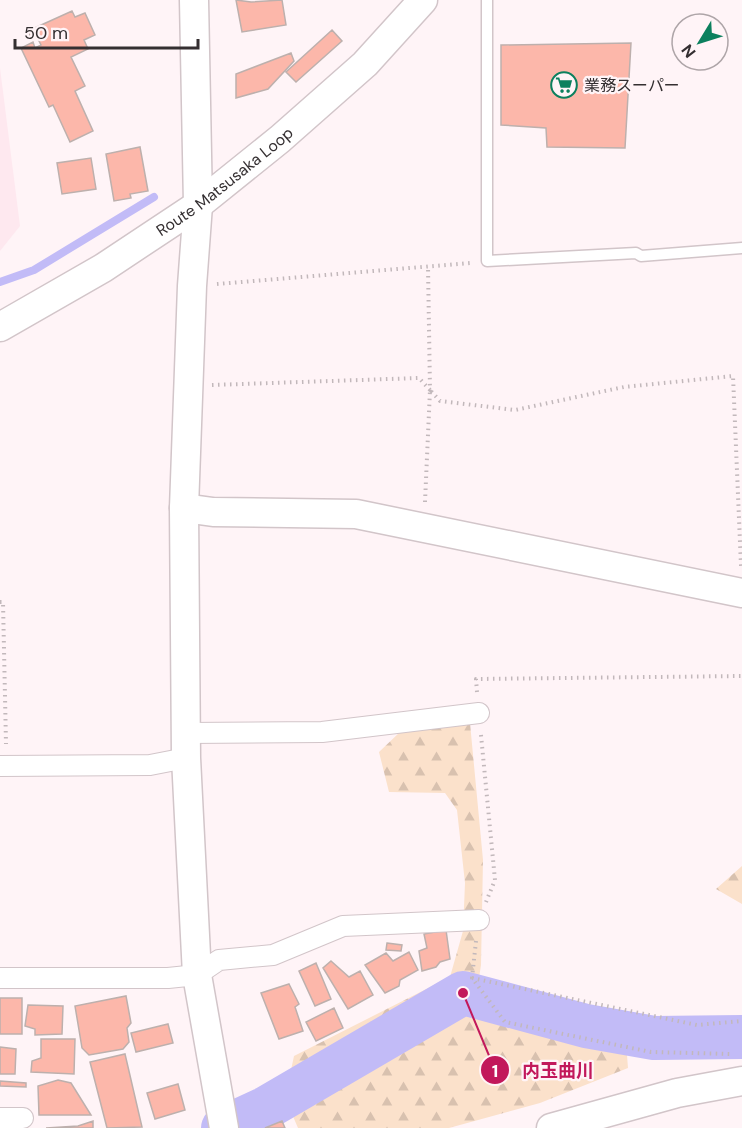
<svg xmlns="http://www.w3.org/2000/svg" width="742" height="1128" viewBox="0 0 742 1128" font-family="'DM Sans','Noto Sans JP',sans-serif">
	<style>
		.built { fill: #fee8ef }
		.forest { fill: url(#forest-firs) }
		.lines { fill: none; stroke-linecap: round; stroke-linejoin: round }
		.stream { stroke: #c2bbf7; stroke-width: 8 }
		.river { stroke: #c2bbf7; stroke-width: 44 }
		.building { fill: #fcb7aa; stroke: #bdb0ad; stroke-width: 1.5 }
		.lane-casing { stroke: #d2c5c9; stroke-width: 13 }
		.street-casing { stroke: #d2c5c9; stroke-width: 22 }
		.secondary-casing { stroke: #d2c5c9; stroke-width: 31 }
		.path { stroke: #c2b8bb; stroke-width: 4; stroke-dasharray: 1.5 4.5; stroke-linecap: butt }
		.lane { stroke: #fff; stroke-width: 10 }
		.street { stroke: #fff; stroke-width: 20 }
		.secondary { stroke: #fff; stroke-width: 28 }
		.labels { text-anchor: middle; stroke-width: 4.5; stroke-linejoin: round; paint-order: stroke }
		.poi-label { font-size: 16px; fill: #342f31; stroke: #fff4f7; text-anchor: start }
		.street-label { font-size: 16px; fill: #342f31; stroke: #fff4f7 }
		.leader { fill: none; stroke: #c2185b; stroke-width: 2 }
		.callout-dot { fill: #c2185b; stroke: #fff4f7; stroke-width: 2 }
		.mark-label { font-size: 18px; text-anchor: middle; font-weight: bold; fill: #fff }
		.callout-label { font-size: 18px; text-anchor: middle; font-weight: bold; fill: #c2185b; stroke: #fff4f7; stroke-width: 4.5; stroke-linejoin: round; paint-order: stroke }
	</style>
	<defs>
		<pattern id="forest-firs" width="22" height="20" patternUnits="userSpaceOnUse" patternTransform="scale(1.5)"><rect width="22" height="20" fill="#fbe1cb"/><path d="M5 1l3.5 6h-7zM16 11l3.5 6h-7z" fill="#d8c1af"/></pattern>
	</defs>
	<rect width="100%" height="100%" fill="#fff4f7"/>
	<!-- built -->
	<path class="built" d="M0,68L20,226L0,251Z"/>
	<!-- forest -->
	<path class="forest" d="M470,723L483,860L481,965L476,998L492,1023L627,1055L628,1068L540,1103L449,1128H298L292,1114L254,1119L248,1098L288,1084L294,1056L450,977L463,931L465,883L457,810L445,793L389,792L379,752L400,732Z
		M742,866V904L716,889Z"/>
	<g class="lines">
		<!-- stream -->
		<path class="stream" d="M0,282L34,270L154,197"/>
		<!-- river -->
		<path class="river" d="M223,1128L266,1108L463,993L586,1026L654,1038L742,1037"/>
	</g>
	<!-- building -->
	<path class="building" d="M236,0L251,2L282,0L286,25L242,32Z
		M72,11L75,17L85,13L95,35L84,40L88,49L71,57L85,86L75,91L93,131L70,142L53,105L49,107L21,48L33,42L35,48L41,45L36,35L31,38L28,31Z
		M332,30L342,41L296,82L286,72Z
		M631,43L625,148L547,147L546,128L501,125V45Z
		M291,53L294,61L268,89L236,98V74Z
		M140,147L148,191L130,194L131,198L114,201L106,154Z
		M91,158L96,189L62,194L57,163Z
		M446,930L450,959L440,962L436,967L422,971L419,951L427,948L424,934Z
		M387,943L402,945L401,951L386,950Z
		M409,952L418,970L400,980L399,986L385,993L365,965L386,953L393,961Z
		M331,961L349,977L360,971L373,995L348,1009L323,968Z
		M316,963L331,999L315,1006L299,971Z
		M289,984L299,1004L295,1007L303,1031L279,1039L261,993Z
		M126,996L131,1023L127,1028L129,1042L123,1049L89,1055L82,1048L75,1006Z
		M0,998H22V1034H0Z
		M28,1005L63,1006L62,1034L35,1035V1029L25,1026Z
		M334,1008L343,1028L316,1041L306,1022Z
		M168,1024L173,1043L136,1052L131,1033Z
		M41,1039H75L74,1074L31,1072L32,1061L41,1058Z
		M0,1047L16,1049L15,1074H0Z
		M125,1054L142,1127L107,1128L90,1062Z
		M58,1080L71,1083L91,1115H39L38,1086Z
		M0,1081L26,1083V1087L0,1086Z
		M178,1084L185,1110L155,1119L147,1093Z
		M93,1121V1128H46L78,1126Z
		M282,1121L285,1128H265Z"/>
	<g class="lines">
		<!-- lane casing -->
		<g class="lane-casing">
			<path id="lane" d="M487,0V261L636,253L641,256L742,248"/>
		</g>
		<!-- street casing -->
		<g class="street-casing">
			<path id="street" d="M186,733L322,732L479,713
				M0,766L150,765L186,758
				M0,978H168L197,975L219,960L273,955L343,926L479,920
				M0,1118H23"/>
		</g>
		<!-- secondary casing -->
		<g class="secondary-casing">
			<g id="secondary">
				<path d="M194,0L198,205L192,286L184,508L186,758L197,975L224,1128"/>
				<path id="s1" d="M0,327L103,268L198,205L280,139L365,64L423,0"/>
				<path d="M184,508L213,512L356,514L742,593"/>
				<path d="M551,1128L677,1093L742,1081"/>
			</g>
		</g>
		<!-- path -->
		<path class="path" d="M217,284L470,263
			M212,385L419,378L430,390L428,266
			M425,502L430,390L440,401L515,410L624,387L733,376L741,566
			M0,602H3L6,744
			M477,692L476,679L742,676
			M481,735L495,880L486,902
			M476,941L472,978L505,1022L651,1052L732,1054
			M472,978L697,1025L742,1021"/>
		<!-- lane -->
		<use href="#lane" class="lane"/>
		<!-- street -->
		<use href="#street" class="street"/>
		<!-- secondary -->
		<use href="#secondary" class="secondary"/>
	</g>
	<!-- icons -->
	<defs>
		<g id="supermarket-ring" transform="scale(1.35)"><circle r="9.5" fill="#fff4f7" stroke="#0c805e" stroke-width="1.5"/><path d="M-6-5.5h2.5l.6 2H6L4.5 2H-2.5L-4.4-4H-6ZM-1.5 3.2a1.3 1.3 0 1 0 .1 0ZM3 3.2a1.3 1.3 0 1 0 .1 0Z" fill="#0c805e"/></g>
	</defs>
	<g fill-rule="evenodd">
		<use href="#supermarket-ring" x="564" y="85"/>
	</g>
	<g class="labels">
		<!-- poi labels -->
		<g class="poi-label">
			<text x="584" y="91">業務スーパー</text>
		</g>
		<!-- street labels -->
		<g class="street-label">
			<text dy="6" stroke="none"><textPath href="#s1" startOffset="268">Route Matsusaka Loop</textPath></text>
		</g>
	</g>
	<!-- callouts -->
	<path class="leader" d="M463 993L495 1070"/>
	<g class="callout-dot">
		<circle cx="463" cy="993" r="6"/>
		<circle cx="495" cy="1070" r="15"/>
	</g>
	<g class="mark-label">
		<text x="495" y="1077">1</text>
	</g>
	<g class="callout-label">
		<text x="558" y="1077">内玉曲川</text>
	</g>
	<!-- north arrow -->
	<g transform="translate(700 42) rotate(232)"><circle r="28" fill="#fff4f7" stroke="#aea5a8" stroke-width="1.5"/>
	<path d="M0-4.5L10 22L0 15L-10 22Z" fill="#0c805e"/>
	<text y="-9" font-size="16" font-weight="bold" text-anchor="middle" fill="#342f31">N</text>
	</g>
	<!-- scale -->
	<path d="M15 39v9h183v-9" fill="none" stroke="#342f31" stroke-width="3"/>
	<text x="24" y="39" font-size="18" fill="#342f31" stroke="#fff4f7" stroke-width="4.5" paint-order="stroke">50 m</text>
</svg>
